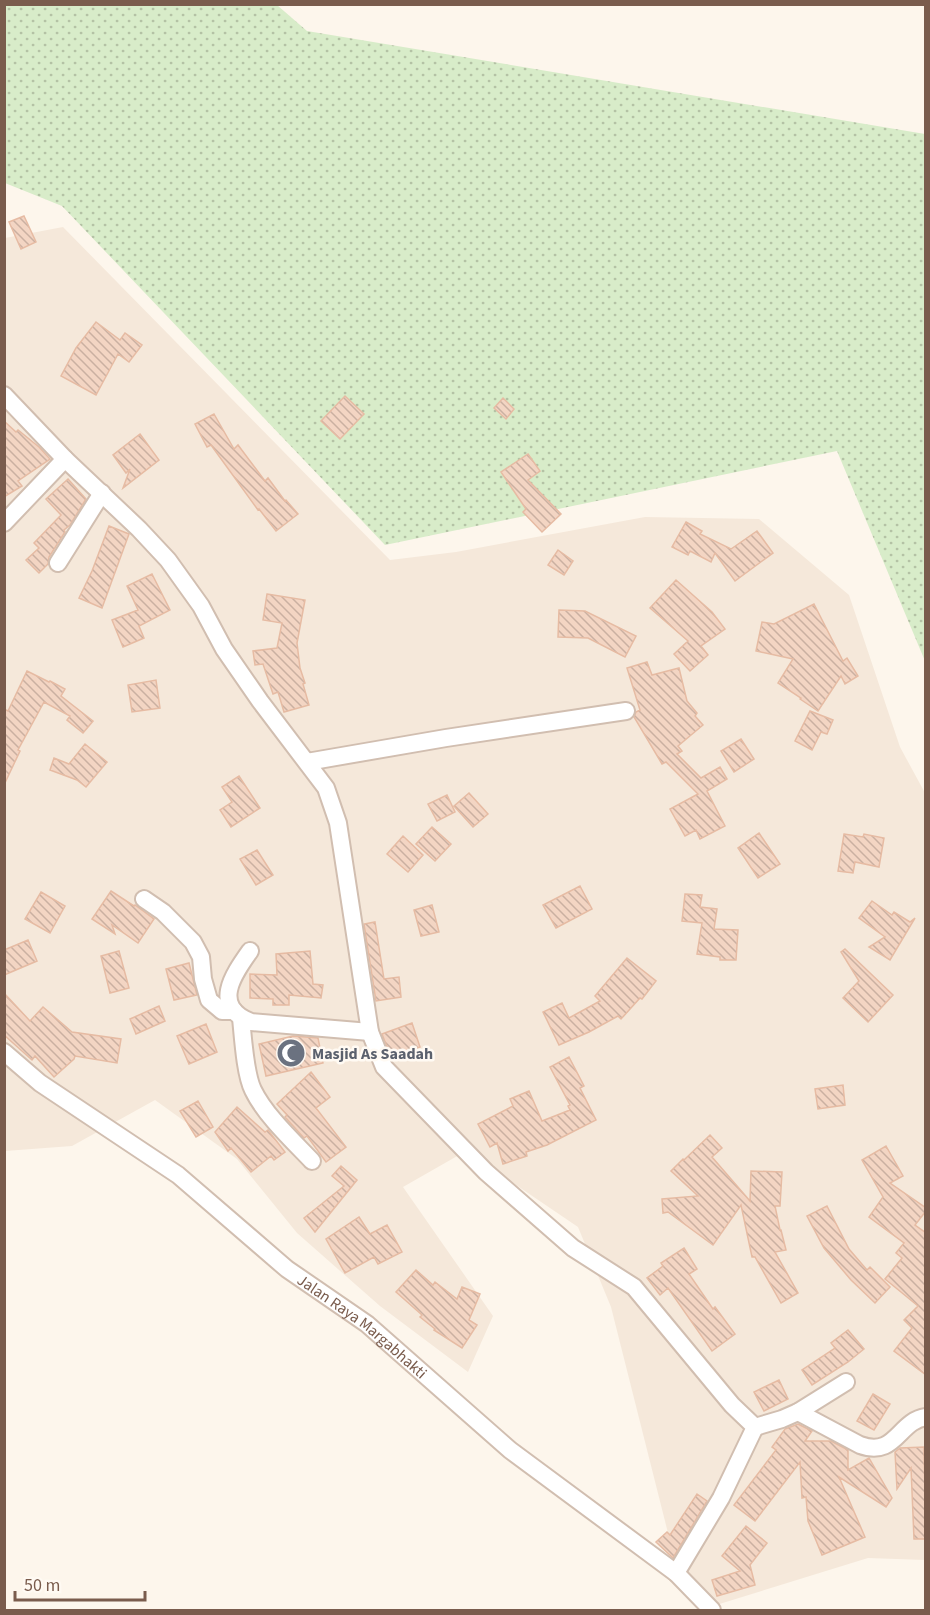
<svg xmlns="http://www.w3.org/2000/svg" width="930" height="1615" viewBox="0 0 930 1615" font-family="'Source Sans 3',sans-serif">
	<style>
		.residential { fill: #f5e8da }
		.grass { fill: url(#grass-dots) }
		.building { fill: url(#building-back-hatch); stroke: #e6bba3; stroke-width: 1.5 }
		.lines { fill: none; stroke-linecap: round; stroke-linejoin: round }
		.minor-casing { stroke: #d1beb0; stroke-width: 20 }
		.minor { stroke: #fff; stroke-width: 16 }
		.labels { text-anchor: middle; stroke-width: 5; stroke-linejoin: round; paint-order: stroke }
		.worship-label { font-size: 16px; font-weight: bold; fill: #5b616d; stroke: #fffaf3; text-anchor: start }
		.street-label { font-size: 16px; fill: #7a5c4d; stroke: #fffaf3 }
	</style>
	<defs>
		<pattern id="grass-dots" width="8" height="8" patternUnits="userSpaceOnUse" patternTransform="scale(1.5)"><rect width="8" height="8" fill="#d8ecc9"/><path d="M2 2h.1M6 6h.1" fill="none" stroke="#b4c2a5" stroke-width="1.8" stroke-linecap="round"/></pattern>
		<pattern id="building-back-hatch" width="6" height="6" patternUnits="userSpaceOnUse" patternTransform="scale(1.5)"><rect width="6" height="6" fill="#f3d5c3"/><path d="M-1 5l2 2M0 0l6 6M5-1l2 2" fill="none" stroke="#cab0a1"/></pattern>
	</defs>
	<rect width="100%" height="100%" fill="#fdf6ec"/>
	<!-- residential -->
	<path class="residential" d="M63,227L390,560L456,552L645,517L759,519L849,595L900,747L925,793V1560L868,1558L713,1606L677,1560L668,1533L611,1307L578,1227L466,1151L403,1187L493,1316L468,1372L380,1306L297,1233L237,1159L155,1100L72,1146L5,1151V238Z"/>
	<!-- grass -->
	<path class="grass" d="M4,5H277L307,31L925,134V661L837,451L385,545L62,206L5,183Z"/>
	<!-- building -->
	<path class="building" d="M24,216L36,242L21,249L9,222Z
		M96,322L120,340L125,333L142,345L129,362L118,354L96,395L61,376L76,348Z
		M345,396L364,414L340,439L321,421Z
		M503,398L514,409L506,419L494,408Z
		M214,414L234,449L238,445L265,481L268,478L285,501L286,500L298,514L276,531L259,509L258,510L211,445L207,447L195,424Z
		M4,421L16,432L18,430L39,447L50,459L18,481L22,486L4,497Z
		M140,434L159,460L123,488L130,469L126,473L113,455Z
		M528,454L540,471L528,480L561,514L542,532L523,512L526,509L501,472Z
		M68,479L86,499L70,525L64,530L65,532L49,557L48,564L39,573L26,560L39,548L34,543L61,515L46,499Z
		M686,522L702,531L700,534L731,549L757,531L773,553L735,581L715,553L711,562L690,551L688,555L672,547Z
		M109,526L129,534L102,608L79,598L92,571Z
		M558,550L573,561L564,575L548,565Z
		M152,574L170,610L139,626L144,638L123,647L112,620L138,610L127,586Z
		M676,580L712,612L725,629L701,646L708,655L690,671L674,654L688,641L650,608Z
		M267,594L305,600L297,643L300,668L305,683L303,684L309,705L284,712L278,692L273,694L263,664L255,665L253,651L277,648L282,623L263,620Z
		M814,604L843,661L847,658L858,676L845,684L841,676L818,711L800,699L801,698L778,683L793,659L756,651L762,622L774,624Z
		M559,610L585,611L636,636L625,657L588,638L558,637Z
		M647,662L652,675L679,668L687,701L697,713L695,716L703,725L678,746L682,751L677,754L701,778L720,767L727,779L707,791L725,826L700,839L696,830L685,836L670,809L698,794L666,762L662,764L634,717L636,712L640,710L627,668Z
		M27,671L49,682L50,681L65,689L61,696L93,721L83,733L67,720L70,716L44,702L18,750L20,751L4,785V709L8,711Z
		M156,680L160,708L132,712L128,685Z
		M810,711L833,720L827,734L821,732L812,750L795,741Z
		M741,739L754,759L734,772L721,751Z
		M85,744L107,762L86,787L77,780L50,770L54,758L69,764Z
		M239,776L260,808L231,827L220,810L232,802L222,787Z
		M469,793L488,814L473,827L454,806Z
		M447,795L455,812L437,821L428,804Z
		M432,827L451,844L435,861L416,844Z
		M759,833L780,864L758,878L738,848Z
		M844,834L863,837L864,834L884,838L879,867L855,862L853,873L838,871Z
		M403,836L423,855L408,872L387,854Z
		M257,850L273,875L256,885L240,859Z
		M580,886L592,909L556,928L543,905Z
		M111,891L134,906L135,905L154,919L138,943L112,925L115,934L92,919Z
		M41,892L65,906L50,933L25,919Z
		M685,894L702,895L700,907L717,909L714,929L738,930L736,960H720V957L697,954L702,923L682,921Z
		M872,901L892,915L894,912L910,922L915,918L890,960L869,947L885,937L859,918Z
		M432,905L439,932L421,936L414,910Z
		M375,922L384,979L399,977L401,997L376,1001L364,924Z
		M28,940L37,961L4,975V950Z
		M845,949L893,995L868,1022L843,998L859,981L841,952Z
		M119,951L129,988L110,993L101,956Z
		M310,951L313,984L323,985L321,998L289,995V1005H273V999L250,998V974L277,975L276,954Z
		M627,958L656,981L642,999L640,998L621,1019L618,1016L589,1032L559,1045L543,1012L562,1003L569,1018L600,1001L595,996Z
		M189,963L197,995L174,1000L166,969Z
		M4,993L30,1021L43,1007L72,1032L121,1039L117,1063L75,1056L74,1059L54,1077L35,1056L32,1060L4,1035Z
		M159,1006L165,1021L136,1034L130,1019Z
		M412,1023L420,1047L391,1057L382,1034Z
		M206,1024L217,1052L189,1064L177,1036Z
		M293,1036L318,1038L323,1063L266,1076L259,1044Z
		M569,1057L584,1086L580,1088L596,1120L547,1145L526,1152L527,1156L503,1164L497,1143L490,1147L478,1124L513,1106L510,1099L529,1091L542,1121L570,1110L568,1106L570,1105L550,1067Z
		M311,1072L330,1097L316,1108L346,1147L326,1162L307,1136L304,1138L285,1117L287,1115L277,1104Z
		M843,1085L845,1105L818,1109L815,1089Z
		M198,1101L213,1127L196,1137L180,1111Z
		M237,1107L265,1132L268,1130L285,1152L274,1160L271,1156L251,1172L231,1148L228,1151L215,1132Z
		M710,1135L722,1148L712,1157L750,1201L751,1171L782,1172L780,1206H775L780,1230H781L786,1250L775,1252L798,1293L781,1303L755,1257H752L741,1205L713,1245L668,1212L663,1213L662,1199L698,1196L671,1171L683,1159L684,1160Z
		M886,1146L903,1176L890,1183L926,1208V1211L915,1225L926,1233V1375L894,1351L912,1328L904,1320L918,1306L885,1279L902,1258L896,1253L904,1243L869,1217L883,1197L862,1160Z
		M341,1166L357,1180L315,1232L304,1218L344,1186L332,1176Z
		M827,1206L849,1249L867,1270L870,1267L890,1287L875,1303L851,1280L824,1248L807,1216Z
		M359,1217L370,1234L387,1225L402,1252L378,1264L374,1257L345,1273L326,1239Z
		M684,1248L697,1269L689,1274L713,1309L715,1307L735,1334L712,1351L668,1288L660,1295L647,1278L663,1266L661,1263Z
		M416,1270L433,1285L435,1282L457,1299L462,1287L480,1294L469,1320L477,1325L462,1348L434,1330L435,1329L420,1317L422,1315L396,1292Z
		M848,1330L864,1349L848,1362L812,1385L802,1370L835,1348L831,1343Z
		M779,1380L788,1399L764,1411L754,1392Z
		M873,1394L890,1404L874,1430L857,1421Z
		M798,1424L812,1431L805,1441H831L848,1450V1470L869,1458L892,1498L886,1507L839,1477L865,1537L822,1555L808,1521L806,1497L802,1498L800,1462L755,1521L734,1505L776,1450L772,1447L785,1429Z
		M924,1447L926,1539H914L911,1468L897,1489L895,1452L900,1448Z
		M697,1494L707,1501L673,1558L656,1542L667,1532L670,1535Z
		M746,1526L767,1543L750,1565L755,1585L717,1596L712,1580L740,1571L722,1556Z"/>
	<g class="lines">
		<!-- minor casing -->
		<g class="minor-casing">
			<g id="minor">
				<path d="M4,395L65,459L139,529L168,560L201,606L224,649L260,701L326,788L338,823L370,1032L384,1067L486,1172L573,1248L634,1287L732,1405L755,1427L721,1498L676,1573"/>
				<path d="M4,523L65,459"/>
				<path d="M58,563L102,493"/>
				<path d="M307,762L446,738L626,711"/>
				<path d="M144,899L163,912L193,942L201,957L203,979L209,1000L222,1011H234"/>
				<path d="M250,951C233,975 211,1006 251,1022L370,1032"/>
				<path d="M241,1018C243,1037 245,1074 253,1090C265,1115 293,1141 312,1161"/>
				<path id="s1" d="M4,1052L40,1083L178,1175L287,1269L367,1324L510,1450L676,1573L712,1610"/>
				<path d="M798,1412L860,1445C896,1458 898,1421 926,1417"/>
				<path d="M755,1427L782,1419L798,1412L846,1382"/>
			</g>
		</g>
		<!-- minor -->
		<use href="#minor" class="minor"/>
	</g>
	<!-- icons -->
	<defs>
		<g id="mosque-disc" transform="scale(1.5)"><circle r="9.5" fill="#6b7280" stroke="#fffaf3"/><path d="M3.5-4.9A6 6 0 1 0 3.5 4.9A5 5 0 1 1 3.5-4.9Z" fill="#fff"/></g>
	</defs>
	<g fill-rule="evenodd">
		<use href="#mosque-disc" x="291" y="1053"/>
	</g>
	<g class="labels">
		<!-- worship labels -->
		<g class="worship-label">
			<text x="312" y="1059">Masjid As Saadah</text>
		</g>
		<!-- street labels -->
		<g class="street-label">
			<text dy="6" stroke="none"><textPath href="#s1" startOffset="452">Jalan Raya Margabhakti</textPath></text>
		</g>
	</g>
	<!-- border -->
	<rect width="930" height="1615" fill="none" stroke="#7a5c4d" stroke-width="12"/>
	<!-- scale -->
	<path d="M15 1591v9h130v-9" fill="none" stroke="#7a5c4d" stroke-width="3"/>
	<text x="24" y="1591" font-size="18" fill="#7a5c4d" stroke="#fffaf3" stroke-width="4.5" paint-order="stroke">50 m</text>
</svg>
